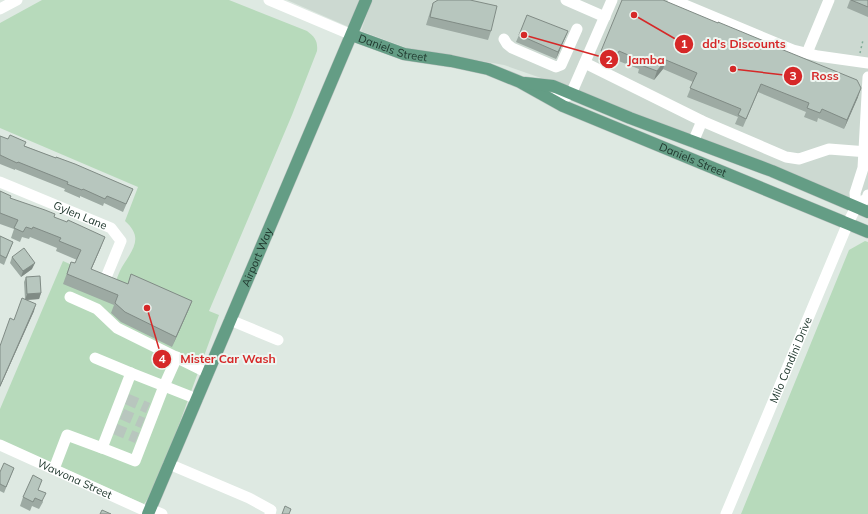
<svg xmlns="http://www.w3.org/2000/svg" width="868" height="514" viewBox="0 0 868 514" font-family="Mulish,sans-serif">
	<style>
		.built { fill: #ccd9d1 }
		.green { fill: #b7dabb }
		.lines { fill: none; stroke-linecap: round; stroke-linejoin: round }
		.minor-tunnel { stroke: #b8c6be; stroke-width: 11; stroke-dasharray: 11 5.5; stroke-linecap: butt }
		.major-casing { stroke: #bcc3c0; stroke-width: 13 }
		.path { stroke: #80ab97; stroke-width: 1.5; stroke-dasharray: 2 3; stroke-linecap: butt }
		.minor { stroke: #fff; stroke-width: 11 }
		.major { stroke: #649d85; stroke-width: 12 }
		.wall { fill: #9daaa3 }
		.shaded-wall { fill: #808b85 }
		.building { fill: #b7c6be; stroke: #808b85 }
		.labels { text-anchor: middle; stroke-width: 4; stroke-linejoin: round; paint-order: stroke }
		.street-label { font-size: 11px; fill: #20382e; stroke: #eef6f1 }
		.leader { fill: none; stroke: #d62828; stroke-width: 1.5 }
		.callout-dot { fill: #d62828; stroke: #eef6f1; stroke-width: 1.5 }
		.mark-label { font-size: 12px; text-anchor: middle; font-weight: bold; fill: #fff }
		.callout-label { font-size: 12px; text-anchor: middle; font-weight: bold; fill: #d62828; stroke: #eef6f1; stroke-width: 4; stroke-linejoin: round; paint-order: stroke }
	</style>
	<rect width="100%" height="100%" fill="#dee9e2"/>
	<!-- built -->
	<path class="built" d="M287,0H362L351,28Z
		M372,0H868V208L564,86L504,65L407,48L361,31Z"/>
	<!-- green -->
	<path class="green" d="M42,0H229L307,31C315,37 318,41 317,51L292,115L209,311L219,315L173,441L149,497L144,504L0,440V409L63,261L115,284C117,278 119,272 122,267C133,249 144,238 125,221L138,187L0,128V23Z
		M865,241L868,242V514H741L849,250Z"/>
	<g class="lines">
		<!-- minor-tunnel -->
		<path class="minor-tunnel" d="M127,399L148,408
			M122,414L143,423
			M115,429L137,438"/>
		<!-- major casing -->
		<g class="major-casing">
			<g id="major">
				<path id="s4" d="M352,35L404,54L451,61L488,69L520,82L563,106L868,232"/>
				<path d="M525,83L553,86L630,118L772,171L868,212"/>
				<path id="s5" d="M148,514L366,0"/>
			</g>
		</g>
		<!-- path -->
		<path class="path" d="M860,53L863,40"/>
		<!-- minor -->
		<g class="minor">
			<path d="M269,0L352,35"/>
			<path d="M566,0L605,17"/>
			<path d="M673,0L793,50L818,56L868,63"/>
			<path d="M0,9L17,0"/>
			<path d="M504,39L507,44L512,48L556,67L561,65L577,29"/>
			<path d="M807,53L829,0"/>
			<path d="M585,63L702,121L786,157L799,159L829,149L868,152"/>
			<path d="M549,98L562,99L571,94L612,0"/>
			<path d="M693,142L702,121"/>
			<path id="s1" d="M0,182L111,228L121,241L107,275"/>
			<path d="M856,207L855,193L863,168L868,77"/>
			<path d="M70,297L97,309L117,328L208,373"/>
			<path d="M230,320L278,340"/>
			<path d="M95,358L131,373"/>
			<path id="s2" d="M0,445L148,512"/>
			<path d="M102,448L135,461L164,386L177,357"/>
			<path d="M169,464L249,498L271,510L270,514"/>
			<path d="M54,469L67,435L102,448L131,373L197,399"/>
			<path d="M150,509L162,514"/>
			<path id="s3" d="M726,514L848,223L856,207L867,198L868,195"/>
		</g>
		<!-- major -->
		<use href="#major" class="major"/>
	</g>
	<!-- wall -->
	<path class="wall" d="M850,0H868V17L847,8Z
		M433,3L491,31L488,40L426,25L430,12Z
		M568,31L556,59L516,42L519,35Z
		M776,47L858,97L844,129L818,118L817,122L804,117L806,112L758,92L743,127L735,124L738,117L687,97L693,82L663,69L654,80L638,73L639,69L616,60L612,65L598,59L601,51Z
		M0,136L133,189L123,212L104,203L103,206L80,196V198L64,191L65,189L15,169V170L0,164Z
		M0,191L10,198L54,217L101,247L91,270L128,284L192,301L188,311L172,347L121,322L111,313L114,305L63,284L71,262L75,263L77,260L56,251L57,248L30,237L29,239L22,237L20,242L11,238L14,229L0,224Z
		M0,236L13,242L4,265L0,263Z
		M12,257L32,269L21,277L10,263Z
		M26,277L41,293L39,299L27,300L34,311L0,387V346L14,320L25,299L24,282Z
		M14,468L4,493L0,491V472Z
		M39,490L43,502L39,509L32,506L30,511L20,506L23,497Z"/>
	<!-- shaded-wall -->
	<path class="shaded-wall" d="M568,31L556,59L558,52Z
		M619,51L616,60L612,65L615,57Z
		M666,60L663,69L654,80L657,71Z
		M861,88L858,97L844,129L847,120Z
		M105,237L101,247L87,279L91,269Z
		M35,263L32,269L21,277L23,271Z
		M41,293L39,299L25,300L27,294Z
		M192,301L188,311L172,347L176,337Z
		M36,304L34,311L0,387V386Z"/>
	<!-- building -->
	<path class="building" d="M438,0H470L497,6L491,31L430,17L433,3Z
		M622,0H663L718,23V22L776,46V47L857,80L861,88L847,120L822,109L820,113L807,108L809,103L761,84L746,119L738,115L741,109L690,88L697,73L666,60L657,71L641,65L642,61L619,51L615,57L601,51Z
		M851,0H868V7Z
		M527,15L568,31L558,52L519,35Z
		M10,135L26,142L24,146L56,158V157L75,164L133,189L126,204L107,196L105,199L83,189L82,190L67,184L68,182L18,162L17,163L0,155V136L8,139Z
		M0,191L11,196L10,198L45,210L55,214L54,217L67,222L68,220L105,237L91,269L128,284L131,274L192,301L176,337L125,312L115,303L118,295L67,274L71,262L75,263L81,250L59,241L61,238L33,227L32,229L26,227L23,232L14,228L18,220L0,213Z
		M0,236L13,242L6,258L0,255Z
		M24,248L35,263L23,271L12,257Z
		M40,276L41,293L27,294L26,277Z
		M22,298L36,304L0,386V346L10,318L14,320Z
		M4,463L14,468L6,487L0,484V472Z
		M33,475L42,480L38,490L46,493L42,501L35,498L33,502L23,497Z
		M285,506L291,509L289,514H282Z
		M102,510L111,514H100Z"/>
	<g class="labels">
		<!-- street labels -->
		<g class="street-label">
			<text dy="4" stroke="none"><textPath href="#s4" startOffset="43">Daniels Street</textPath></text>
			<text dy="4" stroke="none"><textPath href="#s4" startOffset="365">Daniels Street</textPath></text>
			<text dy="4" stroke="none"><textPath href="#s1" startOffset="87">Gylen Lane</textPath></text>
			<text dy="4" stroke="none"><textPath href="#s5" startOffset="279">Airport Way</textPath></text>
			<text dy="4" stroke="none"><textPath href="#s3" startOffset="167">Milo Candini Drive</textPath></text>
			<text dy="4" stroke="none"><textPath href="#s2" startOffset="82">Wawona Street</textPath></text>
		</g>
	</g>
	<!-- callouts -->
	<path class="leader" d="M634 15L684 44M524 35L609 59M733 69L793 76M147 308L162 359"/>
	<g class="callout-dot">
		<circle cx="634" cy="15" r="4"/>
		<circle cx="524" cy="35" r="4"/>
		<circle cx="733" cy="69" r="4"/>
		<circle cx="147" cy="308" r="4"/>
		<circle cx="684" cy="44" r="10"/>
		<circle cx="609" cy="59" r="10"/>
		<circle cx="793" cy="76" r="10"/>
		<circle cx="162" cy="359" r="10"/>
	</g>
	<g class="mark-label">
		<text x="684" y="48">1</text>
		<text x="609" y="64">2</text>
		<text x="793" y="80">3</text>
		<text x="162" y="363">4</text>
	</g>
	<g class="callout-label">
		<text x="744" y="48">dd's Discounts</text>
		<text x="646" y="64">Jamba</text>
		<text x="825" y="80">Ross</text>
		<text x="228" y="363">Mister Car Wash</text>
	</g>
</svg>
